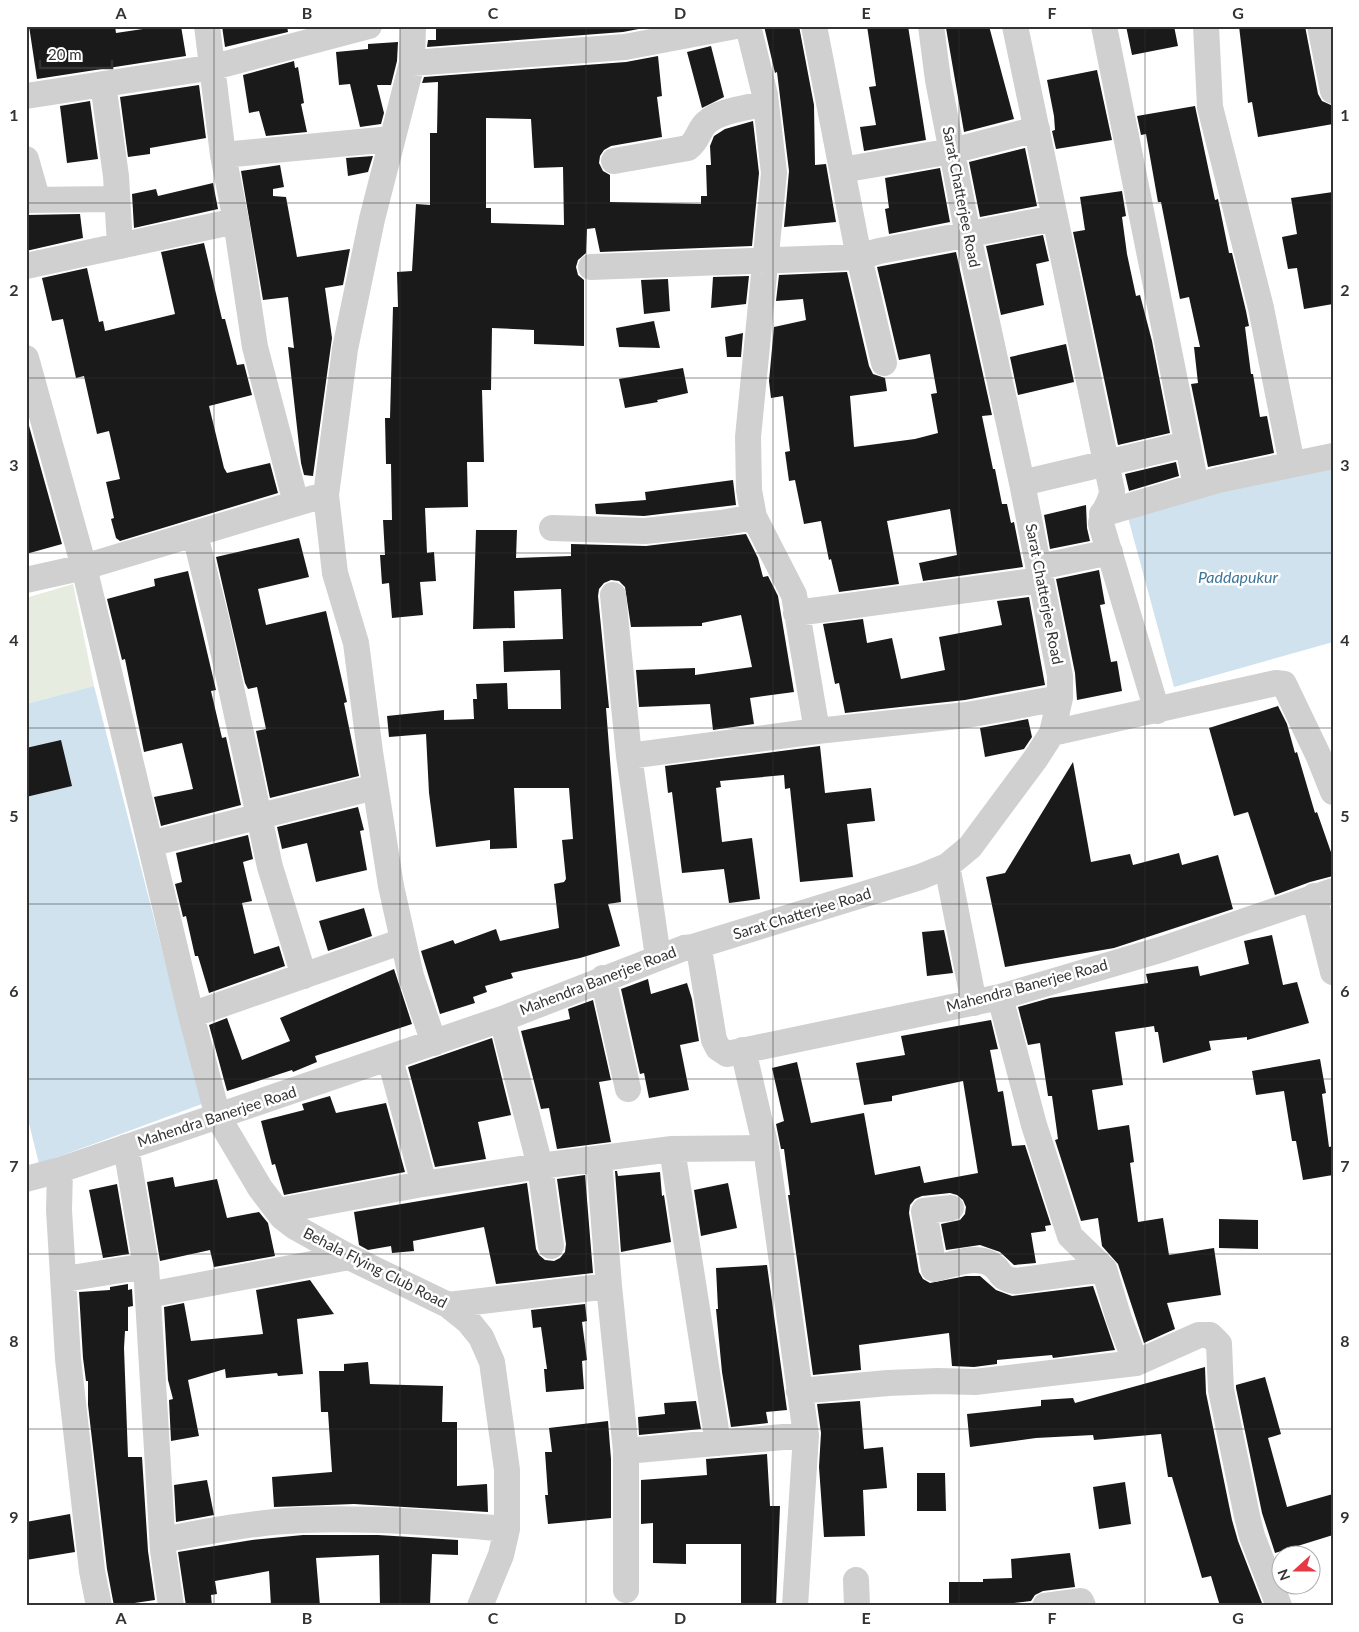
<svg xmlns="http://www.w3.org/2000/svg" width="1359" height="1632" viewBox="0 0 1359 1632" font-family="Lato,sans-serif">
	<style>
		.green { fill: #e6ecdf }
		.water { fill: #cfe2ee }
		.building { fill: #1a1a1a; fill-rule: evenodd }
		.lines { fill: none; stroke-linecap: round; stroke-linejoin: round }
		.minor { stroke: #d0d0d0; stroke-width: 26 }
		.grid { fill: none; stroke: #333; stroke-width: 1; stroke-opacity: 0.55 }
		.labels { text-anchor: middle; stroke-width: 5; stroke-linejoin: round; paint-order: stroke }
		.street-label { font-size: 15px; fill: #333; stroke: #fff }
		.water-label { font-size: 16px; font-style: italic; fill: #3f7597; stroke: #fff }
		.neatline { fill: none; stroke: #333; stroke-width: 2 }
		.grid-label { font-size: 16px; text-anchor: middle; font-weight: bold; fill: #333 }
	</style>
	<rect width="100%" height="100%" fill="#fff"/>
	<!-- green -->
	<path class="green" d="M73,584L94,686L26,704V598Z"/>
	<!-- water -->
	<path class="water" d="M1333,462V642L1174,687L1127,514Z
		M94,686L202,1104L39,1164L26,1111V704Z"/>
	<!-- building -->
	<path class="building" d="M29,26H115L116,33L163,26H181L186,56L37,79Z
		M222,26H287L288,32L225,47Z
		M436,26H654L623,32L427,47L428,40H436Z
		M764,26H799L814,105L815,165L826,164L836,222L784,227L789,171L777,72L775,73Z
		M867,26H908L926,140L864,151L860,127L876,125L869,87L876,86Z
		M952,26H989L1014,119L964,132L946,28Z
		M1126,26H1174L1178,46L1132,55Z
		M1239,26H1305L1318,94L1322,101L1333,106V124L1258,137L1252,102L1248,103Z
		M398,42L397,61L391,85H377L384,113L381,124L360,127L350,84L339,85L336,52L368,49V44Z
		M711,46L724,97L702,108L687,52Z
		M658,56L662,96L657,97L662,137L611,146L604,150L600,156L599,163L603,171L610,175V202L701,204V196H707L706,165H711L710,146L714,136L725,129L753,121L759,173L752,246L600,252L595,228L587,229L586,253L578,260L576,267L578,275L584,280V346L534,344V330L492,328L491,390H482L484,462H467L468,507L425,508L427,553L434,552L436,581L420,582L423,615L392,618L389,583L382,584L380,555H385L383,520H392L391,464H386L385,418H390L393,307H398L397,272L412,271L416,204L430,205V133H437L438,82L422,83L424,77L626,62ZM486,118L531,119L534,168L563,167L564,225L491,223V208H486Z
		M294,61L295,68L298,67L304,103L301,104L307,132L266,136L259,111L249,113L243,75Z
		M1097,70L1112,140L1056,149L1052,131L1055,130L1054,116L1047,80Z
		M199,85L206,138L150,148V154L128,157L120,97Z
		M90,101L98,159L67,163L60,106Z
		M1195,106L1215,200L1218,199L1229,253H1232L1246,311L1249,326L1245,327L1251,374H1253L1260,417L1267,416L1274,453L1208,467L1191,384L1198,383L1194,347H1200L1189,297L1180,299L1161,202H1158L1146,134L1141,135L1137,116Z
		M1025,148L1037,206L980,217L969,162Z
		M373,156L368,172L348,176L346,158Z
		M280,165L284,187L273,189V196L286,197L297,257L350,249L343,285L325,288L332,338L313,476L304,475L301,463L288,347L294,348L288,297L263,300L241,171Z
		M940,168L950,222L889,234L885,209L889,208L885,178Z
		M213,183L218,209L134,228L132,194L156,189L158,196Z
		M1122,191L1126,216L1122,217L1127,254L1136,296L1140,295L1152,341L1170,433L1118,445L1073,232L1085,230L1080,197Z
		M1333,192V304L1304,309L1297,268L1288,269L1282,237L1297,234L1291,198Z
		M80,214L83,238L26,251V215Z
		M1043,235L1049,261L1036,264L1044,305L1001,315L986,246Z
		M204,243L222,319H225L237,365L244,364L252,395L209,406L224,468L227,473L270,463L278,493L120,541L116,538L111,519L114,518L106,482L120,479L109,431L97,434L84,376L76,378L63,319L52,321L42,278L87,268L99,322L103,321L105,331L175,314L161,252Z
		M956,252L992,415L982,416L993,469H995L1002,504H1007L1011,523L1014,522L1023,567L923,581L919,563L957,555L950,509L887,521L899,584L839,592L831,559L829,560L821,521L804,524L795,480L789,481L785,452L790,451L783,396L771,398L769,381L774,327L806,320L803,299L776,301L779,275L847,272L869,366L873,374L885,378L887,391L850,396L854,447L915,439L938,433L931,394L937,393L930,354L899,360L877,267Z
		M749,276L746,304L711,308L713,277Z
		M668,279L670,311L644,314L641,280Z
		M654,321L660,348L619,347L616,328Z
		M743,333L741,357H727L725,337Z
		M1066,344L1074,382L1018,395L1010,357Z
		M683,368L688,393L657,400L658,402L625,408L619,379Z
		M26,415L62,544L26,554Z
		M1176,462L1179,476L1129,491L1125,474Z
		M733,480L736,505L644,516L596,514L595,504L646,500L645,492Z
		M1086,505L1087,528L1090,541L1050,549L1044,515Z
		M476,530H517L516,558L571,556V544L646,546L746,534L758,558L763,577L768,576L778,596L794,692L750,698L754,724L713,730L710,704L639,707L636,670L695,668V675L752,667L741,615L702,623V626L631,627L625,587L619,581L611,580L604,583L599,589L598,596L609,708H606L621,902L608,904L620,946L580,958L511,973L513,978L485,986L487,992L473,997L475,1003L440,1014L421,951L453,940L455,944L496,929L500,941L559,928L554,884L564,882L566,879L562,840L573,839L569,788H514L517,848L490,849V840L436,847L429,793L426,734L389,737L387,716L444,710V720L474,719L473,699H477L476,684L507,683L508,709H561L560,670L504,672L503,641L563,639L561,589L514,591L515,628L473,629Z
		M299,538L309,577L258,589L266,625L326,611L347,702L344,703L359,776L270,798L256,731L266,729L257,687L248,689L245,683L216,557Z
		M1099,570L1105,604L1100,605L1111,662L1117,661L1122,691L1077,700L1075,673L1056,579Z
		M188,571L216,690L211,691L222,738L226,737L241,805L161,826L154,797L193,789L182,743L144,752L125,659L122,660L107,599L155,586L154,579Z
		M1029,597L1045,685L965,700L845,713L839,683L835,684L823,624L863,619L867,643L892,638L901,679L945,670L939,637L1002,625L997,601Z
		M1278,706L1287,724L1295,753L1297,752L1315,813L1317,812L1333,858V876L1310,882L1275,895L1248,812L1234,816L1209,728Z
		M1028,719L1032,737L1024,749L985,757L980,728Z
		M61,740L72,786L26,797V748Z
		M820,746L825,793L871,788L875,821L847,824L853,877L800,882L790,788L785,789L784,775L720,781L721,787L716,788L722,842L752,838L760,899L729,903L724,869L682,873L672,792L668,793L665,766Z
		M1073,762L1091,862L1130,854L1133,865L1179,853L1182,865L1218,855L1233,909L1114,948L1005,967L986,877L1005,873Z
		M358,807L364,830L360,831L367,870L316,882L307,843L282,849L277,827Z
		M248,835L253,859L243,862L252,901L242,903L254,954L279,946L285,966L209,993L198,956H195L186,916L183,917L175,884L182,882L176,853Z
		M364,908L372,936L328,951L319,921Z
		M944,930L953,973L927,976L922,932Z
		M1272,935L1283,985L1297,982L1309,1023L1247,1040V1037L1209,1041L1211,1050L1163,1063L1158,1032H1155L1154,1026L1115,1032L1123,1085L1092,1090L1098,1130L1129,1125L1134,1162L1130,1163L1138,1222L1163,1218L1169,1255L1214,1248L1221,1295L1167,1303L1175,1329L1144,1343L1118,1264L1102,1246L1098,1218L1081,1221L1055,1140L1058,1139L1052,1096H1048L1040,1043L1028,1045L1018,1007L1050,998L1148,983L1146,974L1198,966L1200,976L1249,964L1244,941Z
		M394,969L412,1024L315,1056L317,1062L293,1072L292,1070L227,1091L209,1025L227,1018L242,1060L290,1041L280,1018Z
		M648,979L651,994L687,983L692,999L699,1041L680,1045L689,1090L649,1098L644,1073L640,1074L621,989Z
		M593,1000L611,1080L599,1082L611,1142L557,1149L549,1108L541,1109L521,1031L570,1019L568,1009Z
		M991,1020L998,1049L990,1050L998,1092L1003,1091L1012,1146L1025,1145L1051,1225L1045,1226L1046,1231L1031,1233L1036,1263L1014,1265L1000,1252L980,1245L946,1250L941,1224L960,1220L965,1214L966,1207L963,1200L957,1195L950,1193L922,1196L915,1199L910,1205L909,1213L919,1272L923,1279L930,1283L966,1276H980L996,1290L1012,1296L1093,1286L1115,1350L1053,1358L1052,1355L997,1360V1364L974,1367L952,1366L949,1333L859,1345L861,1370L813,1375L788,1195H790L784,1149H781L776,1124L784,1121L772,1068L797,1062L811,1123L864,1113L875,1175L920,1166L924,1183L978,1173L963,1081L892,1096V1101L864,1105L856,1063L905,1055L901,1036Z
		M492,1038L511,1115L478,1122L486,1159L435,1167L408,1067Z
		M1320,1059L1326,1093L1322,1094L1329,1147L1333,1146V1175L1303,1180L1296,1141H1292L1284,1091L1256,1095L1252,1071Z
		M330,1096L336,1113L386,1103L405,1172L284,1195L275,1164L272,1165L261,1121L304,1110L302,1104Z
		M615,1171H617L618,1176L660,1172L662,1196L664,1195L671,1242L621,1252Z
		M585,1175L593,1273L496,1284L484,1227L413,1241L414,1251L392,1253L391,1246L368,1250L359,1245L354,1212L527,1183L536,1249L539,1255L545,1260L554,1261L560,1258L565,1252L566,1244L557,1179Z
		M173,1177L175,1187L217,1179L227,1218L259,1212L268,1223L275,1256L214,1267L210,1250L160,1261L147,1182Z
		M728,1183L737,1228L701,1236L694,1190Z
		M117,1184L129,1254L103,1258L89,1190Z
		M1219,1219L1258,1220V1249L1219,1248Z
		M767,1265L787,1410L766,1412L768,1423L731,1427L722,1372L716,1309H718L716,1268Z
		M310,1280L334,1314L297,1319L303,1374L278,1376L277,1373L226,1378L225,1369L188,1380L199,1436L171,1441L169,1400L173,1399L168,1380L164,1307L184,1303L191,1341L263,1334L256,1290Z
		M128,1284V1290L132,1289L133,1306L128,1307V1331H125L124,1348L128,1457H142L148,1551L155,1600L114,1606L107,1569L88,1405V1381H86L83,1358L79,1292L110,1290V1287Z
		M585,1304L587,1321L582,1322L587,1360L582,1361L584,1389L546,1392L544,1369H547L541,1327L533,1328L531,1310Z
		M368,1362L370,1384L443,1386L442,1422H457V1486L487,1484L488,1512L354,1504L274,1507L272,1477L332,1472L328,1412H321L319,1371H344V1364Z
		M1205,1367L1206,1393L1232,1520L1238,1541L1262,1603L1253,1606H1220L1211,1576L1202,1578L1172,1477H1168L1161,1434L1094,1440L1093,1435L1036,1438L970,1447L967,1414L1041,1406V1400L1073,1398L1075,1403Z
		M1265,1377L1281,1434L1268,1438L1287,1507L1333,1494V1535L1275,1553L1262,1513L1236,1388V1385Z
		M696,1401L701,1429L639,1435L638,1417L665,1414L664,1403Z
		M860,1401L864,1449L883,1447L887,1488L863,1490L865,1536L824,1537L819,1467L821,1433L817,1404Z
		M608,1421L611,1459V1518L548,1524L545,1495H548L545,1452H552L549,1428Z
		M767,1454L770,1506H780L776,1606H741V1544H686V1564L653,1563V1523L641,1524V1480L707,1475L706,1459Z
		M917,1473H945L946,1511H917Z
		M207,1480L214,1515L176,1522L174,1485Z
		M1125,1482L1131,1524L1099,1529L1093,1487Z
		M70,1514L75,1552L26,1560V1522Z
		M303,1535H378L458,1540V1555L432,1554L430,1606H380L379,1555L316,1558L320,1606H271L269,1571L215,1581L217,1594L211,1595L212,1606H186L178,1552L252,1540Z
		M1070,1553L1075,1587L1043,1591L1035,1595L1031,1601L1006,1604V1606H949V1582H983V1579L1012,1578L1011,1559Z"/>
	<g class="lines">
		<!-- minor -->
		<path class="minor" d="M207,26L223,155L236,221L255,347L296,503
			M413,26L412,63L372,219L345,349L326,495L335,573L356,643L370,752L391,886L411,976L434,1043
			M748,26L765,95L774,173L748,437L749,490L754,517L794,595L817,731L967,715L1060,698
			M814,26L859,257L884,363
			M1015,26L1112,491C1111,503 1102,511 1101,524L1157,711
			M1104,26L1196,486
			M1206,26L1210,107L1261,308L1292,464
			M1320,26L1333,91
			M412,63L625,47L736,26
			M103,84L116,176L120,246
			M26,96L214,67L369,26
			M223,155L391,139
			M26,159L37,198
			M614,161L688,148C699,140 698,130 706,123C720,110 748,108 766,103
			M842,170L952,151L1037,129
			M26,200L116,199
			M26,266L236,221
			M591,267L859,257L879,251L1055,218
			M26,358L84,567L191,1015L218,1117L260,1188L282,1217L295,1227L349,1257L448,1305L468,1321L481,1337L492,1362L507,1470V1529L501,1555L480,1606
			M1022,483L1187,444
			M1102,514L1218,480L1333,456
			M552,528L645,531L721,523L754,517
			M195,535L217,623L270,867L304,976
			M1039,567L1110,552
			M26,580L84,567L314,498
			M613,595L629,756L658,957
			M796,613L1041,580
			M1052,733L1276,683L1284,684L1319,757L1333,792
			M629,756L817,731
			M150,844L375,787
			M947,866L974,1003
			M1314,896L1333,972
			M693,947L920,877L947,866L970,847L1036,758L1052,733L1060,698V676L1022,483L968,235L938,80L931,26
			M603,978L628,1089
			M1000,997L1034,1125L1070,1236L1104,1269L1119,1319L1136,1363
			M191,1015L403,941
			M502,1019L540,1166L551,1246
			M743,1050L766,1148L806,1435L795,1606
			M390,1059L424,1184
			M126,1147L146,1266L163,1550L171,1606
			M672,1149L718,1443
			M599,1159L609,1286
			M60,1170L59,1210L68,1359L92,1571L99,1606
			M26,1179L60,1170L502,1019L684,948L693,947L700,955L714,1040L718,1048L727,1054L1000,997L1163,949L1333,891
			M951,1208L924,1211L934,1269C952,1265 975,1254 991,1264C1003,1271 996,1277 1015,1281L1104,1269
			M278,1211L417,1185L540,1166L672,1149L766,1148
			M65,1279L146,1266
			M148,1295L349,1257
			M448,1305L609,1286L626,1451V1590
			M799,1391L888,1383L938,1381L975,1382L1136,1363L1199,1335H1210L1219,1344L1221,1390L1247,1516L1252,1536L1279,1606
			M626,1451L806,1435
			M163,1540C208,1531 256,1522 302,1520C370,1517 439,1523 507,1529
			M856,1580L857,1606
			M1045,1606L1081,1601L1083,1606"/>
	</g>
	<!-- grid -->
	<path class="grid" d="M214,26V1606M400,26V1606M586,26V1606M773,26V1606M959,26V1606M1145,26V1606M26,203H1333M26,378H1333M26,553H1333M26,728H1333M26,904H1333M26,1079H1333M26,1254H1333M26,1429H1333"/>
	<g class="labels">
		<!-- street labels -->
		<g class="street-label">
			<text transform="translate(961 197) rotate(79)" y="5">Sarat Chatterjee Road</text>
			<text transform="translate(1044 594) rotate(79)" y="5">Sarat Chatterjee Road</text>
			<text transform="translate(802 914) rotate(-17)" y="5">Sarat Chatterjee Road</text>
			<text transform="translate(598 981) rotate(-21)" y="5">Mahendra Banerjee Road</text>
			<text transform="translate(1027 986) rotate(-15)" y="5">Mahendra Banerjee Road</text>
			<text transform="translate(217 1117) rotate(-18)" y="5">Mahendra Banerjee Road</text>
			<text transform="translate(375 1268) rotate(27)" y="5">Behala Flying Club Road</text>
		</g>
		<!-- water labels -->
		<g class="water-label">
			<text x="1238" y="583">Paddapukur</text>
		</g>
	</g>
	<!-- border -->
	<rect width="1359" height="1632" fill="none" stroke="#ffffff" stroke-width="55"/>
	<!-- north arrow -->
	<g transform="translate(1296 1570) rotate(249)"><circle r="24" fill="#ffffff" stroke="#adadad"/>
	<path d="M0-4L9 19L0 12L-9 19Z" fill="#e63946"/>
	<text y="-8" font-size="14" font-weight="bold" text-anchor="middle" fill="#333333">N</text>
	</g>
	<!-- scale -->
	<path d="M40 60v8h72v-8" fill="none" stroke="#333333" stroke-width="2.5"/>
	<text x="48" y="60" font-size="15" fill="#333333" stroke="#ffffff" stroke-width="4" paint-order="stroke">20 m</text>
	<rect x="28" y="28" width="1304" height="1576" class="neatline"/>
	<g class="grid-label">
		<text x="121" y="19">A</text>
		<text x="307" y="19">B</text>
		<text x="493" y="19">C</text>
		<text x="680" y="19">D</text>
		<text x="866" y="19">E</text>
		<text x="1052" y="19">F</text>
		<text x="1238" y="19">G</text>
		<text x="14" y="121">1</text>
		<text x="1345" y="121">1</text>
		<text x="14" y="296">2</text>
		<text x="1345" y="296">2</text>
		<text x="14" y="471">3</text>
		<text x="1345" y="471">3</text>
		<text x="14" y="646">4</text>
		<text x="1345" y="646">4</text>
		<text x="14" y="822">5</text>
		<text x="1345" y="822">5</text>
		<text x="14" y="997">6</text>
		<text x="1345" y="997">6</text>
		<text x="14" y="1172">7</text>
		<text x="1345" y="1172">7</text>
		<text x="14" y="1347">8</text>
		<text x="1345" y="1347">8</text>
		<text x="14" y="1523">9</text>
		<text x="1345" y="1523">9</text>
		<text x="121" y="1624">A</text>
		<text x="307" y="1624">B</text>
		<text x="493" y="1624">C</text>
		<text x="680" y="1624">D</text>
		<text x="866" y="1624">E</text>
		<text x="1052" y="1624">F</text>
		<text x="1238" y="1624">G</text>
	</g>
</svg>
